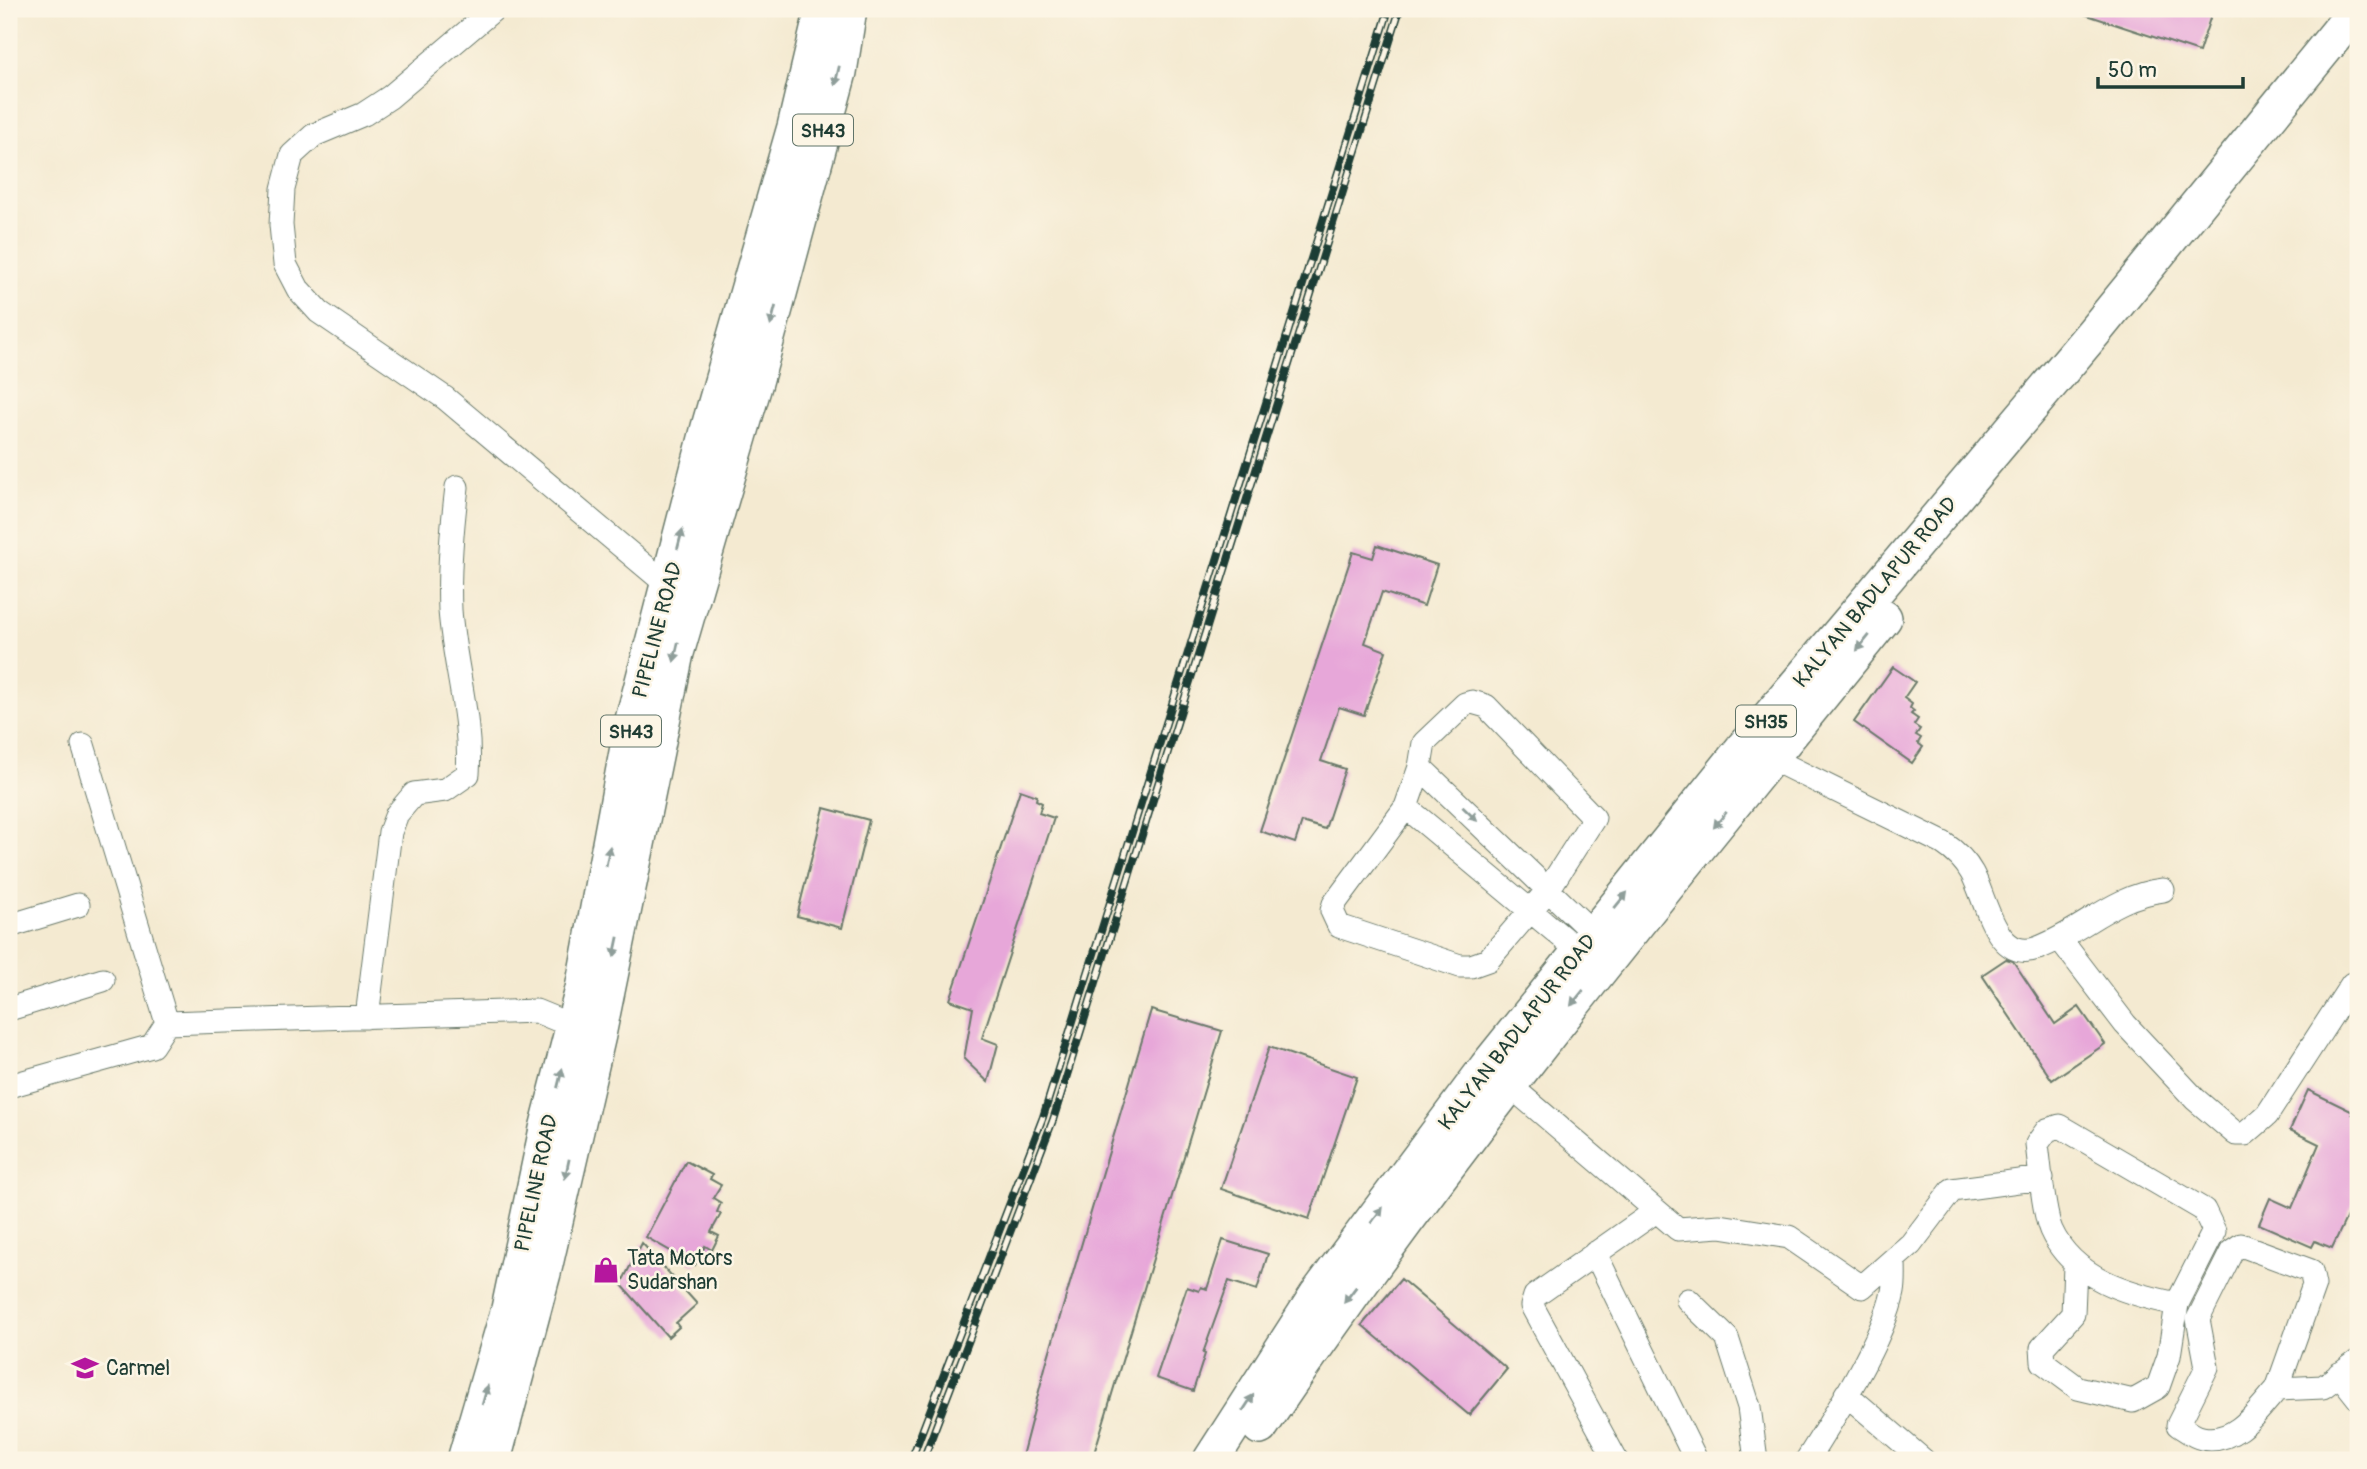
<svg xmlns="http://www.w3.org/2000/svg" width="2367" height="1469" viewBox="0 0 2367 1469" font-family="Pangolin,sans-serif">
	<style>
		.building { fill: #e7a7d9 }
		.lines { fill: none; stroke-linecap: round; stroke-linejoin: round }
		.minor-casing { stroke: #6a7a6b; stroke-width: 25 }
		.primary-casing { stroke: #6a7a6b; stroke-width: 38 }
		.minor { stroke: #fff; stroke-width: 23 }
		.primary { stroke: #fff; stroke-width: 35 }
		.rail-casing { stroke: #1f3d34; stroke-width: 8 }
		.rail { stroke: #fcf5e5; stroke-width: 5; stroke-dasharray: 16; stroke-linecap: butt }
		.oneway { fill: #8f9e9a }
		.labels { text-anchor: middle; stroke-width: 5; stroke-linejoin: round; paint-order: stroke }
		.shield { fill: #fcf5e5; stroke: #617469; stroke-width: 2 }
		.shield-label { font-size: 19px; font-weight: bold; fill: #1f3d34 }
		.street-label { font-size: 21px; fill: #1f3d34; stroke: #fcf5e5 }
		.poi-label { font-size: 21px; fill: #1f3d34; stroke: #fcf5e5; text-anchor: start }
	</style>
	<rect width="100%" height="100%" fill="#fcf5e5"/>
	<filter id="ink" filterUnits="userSpaceOnUse"><feTurbulence type="fractalNoise" baseFrequency=".0143" numOctaves="2"/><feDisplacementMap in="SourceGraphic" scale="14" xChannelSelector="R" yChannelSelector="G"/><feConvolveMatrix kernelMatrix="1 2 1 2 8 2 1 2 1" color-interpolation-filters="sRGB"/></filter>
	<filter id="wash" filterUnits="userSpaceOnUse"><feTurbulence type="fractalNoise" baseFrequency=".00686" numOctaves="4" result="noise"/><feDisplacementMap in="SourceGraphic" scale="28" xChannelSelector="R" yChannelSelector="G"/><feGaussianBlur stdDeviation="1.57" result="paint"/><feColorMatrix in="noise" values="0 0 0 0 0 0 0 0 0 0 0 0 0 0 0 0 0 1.4 0 .05"/><feComposite in="paint" operator="in"/></filter>
	<g filter="url(#wash)">
		<rect width="100%" height="100%" fill="#f4ead1"/>
		<g id="blocks">
			<!-- building -->
			<path class="building" d="M2078,9H2213L2199,52L2078,12Z
				M1377,545L1437,565L1424,606L1382,592L1365,643L1386,651L1364,715L1339,707L1321,761L1345,769L1325,829L1302,822L1295,843L1260,831L1353,552L1373,558Z
				M1893,667L1915,682L1904,698L1912,704L1910,708L1914,711L1911,714L1918,719L1914,725L1920,729L1916,735L1921,738L1918,743L1923,747L1912,763L1854,722Z
				M1020,790L1037,796L1036,800L1042,803L1039,813L1054,818L982,1038L998,1044L988,1082L964,1059L973,1008L950,1000Z
				M824,808L869,820L842,928L797,916Z
				M2006,959L2013,961L2055,1024L2079,1007L2105,1044L2052,1080L1982,975Z
				M1151,1010L1222,1031L1092,1460H1021L1046,1364Z
				M1269,1047L1357,1077L1309,1219L1221,1189Z
				M2308,1090L2353,1112L2352,1114L2358,1117V1193L2332,1248L2315,1241L2312,1247L2259,1224L2270,1198L2292,1208L2319,1144L2290,1130Z
				M686,1161L712,1175L710,1179L721,1185L713,1198L721,1203L717,1212L721,1214L711,1232L719,1236L712,1250L705,1246L695,1265L646,1237Z
				M1223,1240L1268,1254L1257,1290L1229,1281L1203,1353L1205,1354L1193,1391L1156,1378L1187,1287L1199,1291L1201,1287L1207,1289Z
				M642,1243L697,1304L676,1323L679,1327L668,1337L621,1284Z
				M1401,1279L1507,1369L1469,1415L1362,1325Z"/>
		</g>
	</g>
	<g filter="url(#ink)">
		<use href="#blocks" fill-opacity="0" stroke="#6a7a6b" stroke-width="2"/>
		<g class="lines">
			<!-- minor casing -->
			<g class="minor-casing">
				<path id="minor" d="M494,9L390,97L364,114L314,135L292,155L283,189L281,225L285,264L298,289L319,312L445,398L676,592
					M1472,702L1486,706L1594,818L1548,890L1488,960L1471,966H1460L1339,926L1332,911L1334,904L1406,807L1420,767L1424,743L1465,704Z
					M83,745L167,1023
					M1758,752L1943,843C1955,851 1965,860 1972,873C1987,900 1995,963 2038,948C2083,931 2113,896 2163,890
					M1420,767L1594,934
					M1406,807L1580,952
					M9,926L78,905
					M2060,939L2125,1024L2195,1099L2236,1134H2245L2267,1115L2352,984
					M9,1009L103,980
					M367,1017L390,832L397,814L414,794L445,790L468,774C472,718 454,666 450,610C448,569 452,528 457,487
					M1501,1078L1678,1229L1720,1226L1789,1237L1862,1287L1911,1244L1952,1190L2042,1178
					M9,1086L152,1046L167,1023L536,1011L585,1031
					M1595,1253L1696,1460
					M2075,1266L2073,1314L2042,1348L2043,1362L2078,1388L2133,1401L2158,1387L2169,1356L2177,1304L2214,1231L2204,1210L2060,1126L2047,1130L2037,1144C2040,1166 2043,1211 2051,1230C2073,1279 2129,1294 2177,1304
					M1688,1300L1727,1338L1749,1407L1756,1460
					M2339,1374L2358,1398
					M2277,1389L2314,1285L2311,1271L2241,1245L2232,1251L2198,1319L2207,1367L2178,1425C2185,1429 2194,1437 2202,1438C2236,1445 2258,1410 2277,1389L2323,1387L2358,1361
					M1846,1394L1923,1460
					M1616,1460L1532,1306L1535,1296L1656,1211
					M1807,1460C1833,1419 1884,1338 1893,1292C1895,1282 1894,1270 1894,1259"/>
			</g>
			<!-- primary casing -->
			<g class="primary-casing">
				<path id="primary" d="M1260,1427C1451,1144 1670,883 1884,618
					M465,1460L509,1309L547,1129L583,989L633,720L709,427L795,127L823,9
					M493,1460L543,1273L598,1035L676,653L755,382L839,72L849,9
					M1211,1460L1317,1295L1487,1067L1745,746L2094,332L2357,9"/>
			</g>
			<!-- minor -->
			<use href="#minor" class="minor"/>
			<!-- primary -->
			<use href="#primary" class="primary"/>
			<!-- rail casing -->
			<g class="rail-casing">
				<path id="rail" d="M911,1460L1043,1117L1389,9
					M923,1460L1053,1120L1400,9"/>
			</g>
			<!-- rail -->
			<use href="#rail" class="rail"/>
		</g>
		<!-- one-way arrows -->
		<defs><path id="oneway-solid" d="M-6-.8H1V-3.2L6.5 0L1 3.2V.8H-6Z" transform="scale(1.75)"/></defs>
		<g class="oneway">
			<use href="#oneway-solid" transform="translate(837 76) rotate(103)"/>
			<use href="#oneway-solid" transform="translate(773 316) rotate(105)"/>
			<use href="#oneway-solid" transform="translate(680 539) rotate(-76)"/>
			<use href="#oneway-solid" transform="translate(1863 643) rotate(129)"/>
			<use href="#oneway-solid" transform="translate(676 652) rotate(103)"/>
			<use href="#oneway-solid" transform="translate(1470 814) rotate(44)"/>
			<use href="#oneway-solid" transform="translate(1720 820) rotate(129)"/>
			<use href="#oneway-solid" transform="translate(608 856) rotate(-79)"/>
			<use href="#oneway-solid" transform="translate(1621 900) rotate(-51)"/>
			<use href="#oneway-solid" transform="translate(616 947) rotate(102)"/>
			<use href="#oneway-solid" transform="translate(1577 998) rotate(129)"/>
			<use href="#oneway-solid" transform="translate(560 1078) rotate(-76)"/>
			<use href="#oneway-solid" transform="translate(567 1169) rotate(102)"/>
			<use href="#oneway-solid" transform="translate(1377 1215) rotate(-53)"/>
			<use href="#oneway-solid" transform="translate(1350 1295) rotate(127)"/>
			<use href="#oneway-solid" transform="translate(485 1395) rotate(-74)"/>
			<use href="#oneway-solid" transform="translate(1248 1403) rotate(-57)"/>
		</g>
	</g>
	<!-- icons -->
	<defs>
		<g id="shop-bare" transform="scale(2.1)"><path d="M-5-2.5h2.3a2.7 3.5 0 0 1 5.4 0H5L5.5 6h-11ZM-1.5-2.5h3a1.5 2.3 0 0 0-3 0Z" fill="#b5179e" stroke="#fcf5e5" stroke-width="2.5" paint-order="stroke"/></g>
		<g id="school-bare" transform="scale(2.1)"><path d="M0-5L7-2L0 1L-7-2ZM-4 1L0 2.5L4 1V4Q0 6-4 4Z" fill="#b5179e" stroke="#fcf5e5" stroke-width="2.5" paint-order="stroke"/></g>
	</defs>
	<g fill-rule="evenodd">
		<use href="#shop-bare" x="606" y="1270"/>
		<use href="#school-bare" x="85" y="1368"/>
	</g>
	<g class="labels">
		<!-- shield labels -->
		<g class="shield">
			<rect x="793" y="114.5" width="60" height="31" rx="5"/>
			<rect x="1736" y="705.5" width="60" height="31" rx="5"/>
			<rect x="601" y="715.5" width="60" height="31" rx="5"/>
		</g>
		<g class="shield-label">
			<text x="823" y="137">SH43</text>
			<text x="1766" y="728">SH35</text>
			<text x="631" y="738">SH43</text>
		</g>
		<!-- street labels -->
		<g class="street-label">
			<text transform="translate(1875 592) rotate(-50)" y="7">KALYAN BADLAPUR ROAD</text>
			<text transform="translate(657 630) rotate(-75)" y="7">PIPELINE ROAD</text>
			<text transform="translate(1517 1032) rotate(-52)" y="7">KALYAN BADLAPUR ROAD</text>
			<text transform="translate(536 1183) rotate(-78)" y="7">PIPELINE ROAD</text>
		</g>
		<!-- poi labels -->
		<g class="poi-label">
			<text x="627" y="1265">Tata Motors<tspan x="627" dy="24">Sudarshan</tspan></text>
			<text x="106" y="1375">Carmel</text>
		</g>
	</g>
	<!-- margin -->
	<rect width="2367" height="1469" fill="none" stroke="#fcf5e5" stroke-width="35"/>
	<!-- scale -->
	<path d="M2098 77v10h145v-10" fill="none" stroke="#1f3d34" stroke-width="3.5"/>
	<text x="2108" y="77" font-size="21" fill="#1f3d34" stroke="#fcf5e5" stroke-width="5" paint-order="stroke">50 m</text>
</svg>
